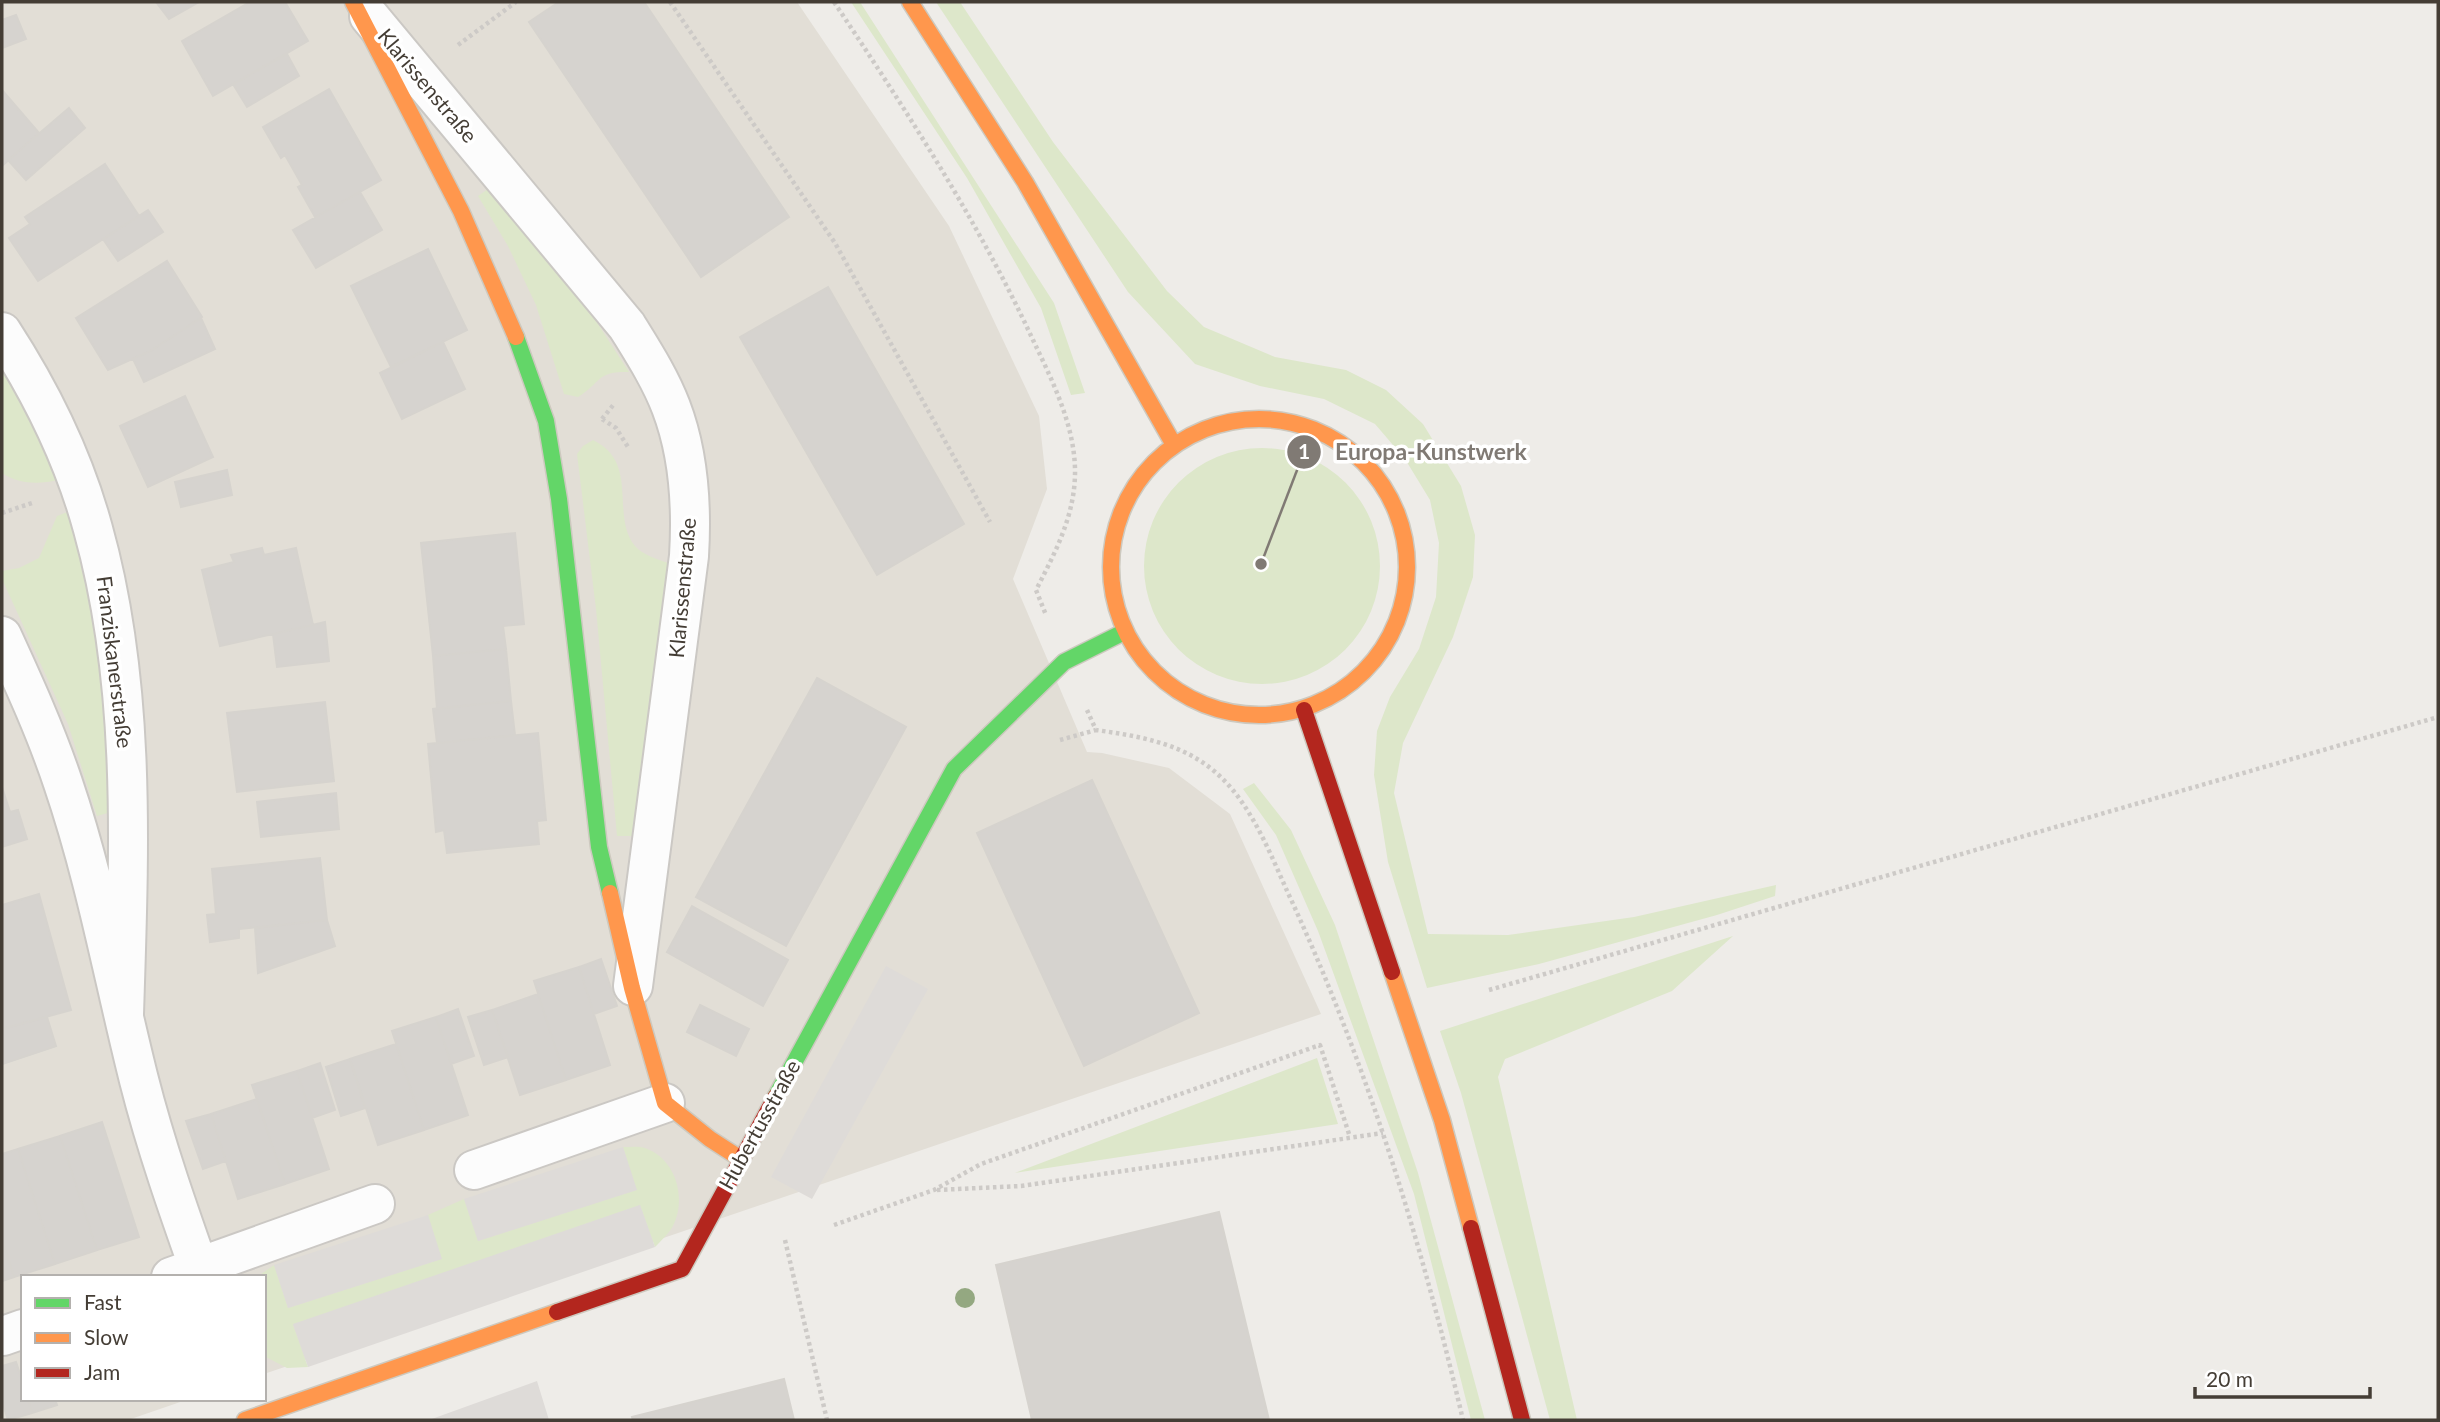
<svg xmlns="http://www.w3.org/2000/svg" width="2440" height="1422" viewBox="0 0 2440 1422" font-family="Lato,sans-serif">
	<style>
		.residential { fill: #e2ded6 }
		.green { fill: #dde7ca }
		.parking { fill: #dedbd8 }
		.building { fill: #d6d3cf; stroke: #d6d3ce; stroke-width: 2 }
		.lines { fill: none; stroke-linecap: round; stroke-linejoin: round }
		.street-casing { stroke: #cbc8c4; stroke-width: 42 }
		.fast-casing { stroke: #cdc9bf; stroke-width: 19 }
		.slow-casing { stroke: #cdc9bf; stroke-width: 19 }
		.jam-casing { stroke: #cdc9bf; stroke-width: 19 }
		.path { stroke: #cdcac7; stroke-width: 4.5; stroke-dasharray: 3.5 3.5; stroke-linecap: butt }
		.street { stroke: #fcfcfc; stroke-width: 38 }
		.fast { stroke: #63d668; stroke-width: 16 }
		.slow { stroke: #ff974d; stroke-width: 16 }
		.jam { stroke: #b3261e; stroke-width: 16 }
		.tree { fill: #94a881 }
		.labels { text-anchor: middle; stroke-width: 7; stroke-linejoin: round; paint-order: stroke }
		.street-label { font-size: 21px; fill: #443d35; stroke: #fff }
		.leader { fill: none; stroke: #807a74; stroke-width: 2.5 }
		.callout-dot { fill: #807a74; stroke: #fff; stroke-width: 2.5 }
		.mark-label { font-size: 21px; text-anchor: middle; font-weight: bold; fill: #fff }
		.callout-label { font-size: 23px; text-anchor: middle; font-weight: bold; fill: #807a74; stroke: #fff; stroke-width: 7; stroke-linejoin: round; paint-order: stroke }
	</style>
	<rect width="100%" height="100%" fill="#eeece8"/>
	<!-- residential -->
	<path class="residential" d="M2,2H797L949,226L1039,416L1047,489L1013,579L1087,752L1102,753L1169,768L1230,814L1321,1014L264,1374V1277H23V1399H189L128,1420H2Z"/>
	<!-- green -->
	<path class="green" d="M851,2H860L1054,303L1085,393L1071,395L1041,308L967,178Z
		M936,2H960L1053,142L1167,291L1204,327L1275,357L1346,370L1386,390L1423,424L1461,486L1475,535L1473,577L1453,637L1403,743L1394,793L1428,934L1508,935L1634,917L1776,885L1775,896L1717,915L1539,964L1427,988L1388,862L1374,775L1377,731L1390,697L1419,649L1436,597L1439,543L1430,500L1405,459L1375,424L1324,399L1260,386L1195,364L1128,292Z
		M488,189L596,321L629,372C596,371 602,382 578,397L564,394L536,305L508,246L478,196Z
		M2,360L59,480C39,484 20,485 2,473Z
		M593,440C640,462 610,516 635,546C643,555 657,559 668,563L632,836H617L596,609L577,454L583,446Z
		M1144 566a118 118 0 1 1 236 0a118 118 0 1 1-236 0Z
		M70,511C100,609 105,711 111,812L97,816L68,724L2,579V571L19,568L39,558L57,516Z
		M1254,783L1291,830L1335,925L1418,1173L1485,1420H1471L1414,1194L1318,931L1276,835L1243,789Z
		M1733,936L1672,991L1505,1059L1498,1077L1577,1420H1550L1461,1093L1440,1031Z
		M1317,1058L1338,1124L1015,1173Z
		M623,1147C630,1147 639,1146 645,1148C676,1159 687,1198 673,1226C669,1233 661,1241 655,1247L640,1205L293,1325L308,1367L287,1368L264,1356V1277H257L274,1265L288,1308L441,1259L428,1215L464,1199L478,1241L636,1190Z"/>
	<!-- parking -->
	<path class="parking" d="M886,966L928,989L812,1199L771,1177Z
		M623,1147L637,1190L478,1241L464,1199Z
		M640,1205L655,1247L308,1367L293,1324Z
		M428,1215L442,1259L288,1308L274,1265Z
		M537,1381L549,1420H429Z"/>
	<!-- building -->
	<path class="building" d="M156,2H199L169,19Z
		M250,2H285L308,41L213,96L182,41Z
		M559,2H644L789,217L701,277L529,22Z
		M16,15L26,39L2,48V20Z
		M287,54L299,76L247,107L233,84Z
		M329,89L381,180L315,217L298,187L302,185L285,155L281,158L263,127Z
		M2,90L39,133L2,166Z
		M69,108L85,128L26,180L8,160Z
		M105,164L139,216L38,281L9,238L30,224L25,217Z
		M360,192L382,230L316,268L293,230Z
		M148,210L163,232L118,261L103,239Z
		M428,249L467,330L391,367L351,286Z
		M167,261L202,317L152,350L108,370L76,318Z
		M828,287L964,524L877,575L740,337Z
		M201,318L215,349L144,382L133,359L152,350Z
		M443,342L465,389L402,419L380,373Z
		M185,396L213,457L148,487L120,426Z
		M227,470L232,495L181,507L175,482Z
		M515,533L524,624L503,626L506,649L433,656L421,543Z
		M262,548L264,555L296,548L313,625L220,646L202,570L234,562L231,555Z
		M325,622L329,661L277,667L273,634Z
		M506,649L511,701L437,709L433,656Z
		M817,678L906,727L786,946L696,897Z
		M511,701L515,735L437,743L433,709Z
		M325,702L334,781L237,792L227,713Z
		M538,733L546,820L537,821L539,844L447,853L444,830L436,832L428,744Z
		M1092,780L1199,1013L1084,1066L977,833Z
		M2,787L10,812L18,810L27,839L2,847Z
		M336,793L339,829L261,837L257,802Z
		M320,858L327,920L239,929V938L210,942L207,915L216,914L212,869Z
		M39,894L71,1010L2,1029V905Z
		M692,906L788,960L763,1006L667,952Z
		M327,920L335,946L258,973L255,928Z
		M601,959L617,1006L594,1014L579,967Z
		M579,967L610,1065L566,1080L534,981Z
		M538,994L566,1080L520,1095L492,1010Z
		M700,1005L749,1029L736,1056L687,1032Z
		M458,1009L474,1056L451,1064L436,1017Z
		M492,1010L508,1057L484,1065L468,1017Z
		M47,1017L56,1046L2,1064V1029Z
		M436,1017L468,1115L424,1130L392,1031Z
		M396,1044L424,1130L378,1145L350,1059Z
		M350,1059L365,1108L341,1116L326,1067Z
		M320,1063L335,1110L312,1118L297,1071Z
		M297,1071L329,1169L285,1184L252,1085Z
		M257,1099L285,1184L238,1199L211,1114Z
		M211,1114L226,1161L203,1169L186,1121Z
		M102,1122L139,1237L97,1250L60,1136Z
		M60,1136L97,1250L55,1264L18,1149Z
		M18,1149L55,1264L14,1277L2,1239V1154Z
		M1219,1212L1269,1420H1032L996,1265Z
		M2,1239L14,1277L2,1281Z
		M16,1362L23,1383V1399H28L32,1413L8,1420L2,1401V1366Z
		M784,1379L794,1420H633L632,1417Z
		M28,1399H55L57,1405L32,1413Z"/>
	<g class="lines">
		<!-- street casing -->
		<g class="street-casing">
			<path id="street" d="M369,16L627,326C643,352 660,378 671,407C689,454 692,507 689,556L633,986
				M2,332C41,392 74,459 93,529C137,686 129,853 124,1014
				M2,636C24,684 46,732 63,783C96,880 114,981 139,1080C156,1147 179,1212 202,1277
				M474,1170L665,1103
				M171,1277L375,1204
				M3,1336L23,1329"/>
		</g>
		<!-- fast casing -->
		<g class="fast-casing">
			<path id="fast" d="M516,337L546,421L559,499L599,847L610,893
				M776,1096L954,769L1064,662L1124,632"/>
		</g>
		<!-- slow casing -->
		<g class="slow-casing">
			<path id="slow" d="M353,2L461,211L516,337
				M910,2L1025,182L1174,445
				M1111 567a148 148 0 1 1 296 0a148 148 0 1 1-296 0Z
				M610,893L632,988L665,1103L710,1139L741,1159
				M1392,972L1442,1120L1471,1228
				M245,1420L557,1312"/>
		</g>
		<!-- jam casing -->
		<g class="jam-casing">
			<path id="jam" d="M1304,710L1392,972
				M1471,1228L1522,1420
				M557,1312L682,1269L776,1096"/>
		</g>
		<!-- path -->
		<path class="path" d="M670,2L835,243L990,522
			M834,2C906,110 978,221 1033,340C1053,382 1076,428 1075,475C1074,517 1055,553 1036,590L1046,615
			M458,45L516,2
			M602,419L616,428L628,447
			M602,419L614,404
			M2,513L32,503
			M1087,710L1096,730C1138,736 1181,743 1214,771C1250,801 1269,851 1288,893C1366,1061 1421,1240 1463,1420
			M1060,740L1096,730
			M1489,990L2438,717
			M937,1190L1021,1186L1383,1133
			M834,1225L934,1190L981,1164L1320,1045L1350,1137
			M785,1240L827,1420"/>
		<!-- street -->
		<use href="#street" class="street"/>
		<!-- fast -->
		<use href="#fast" class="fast"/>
		<!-- slow -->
		<use href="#slow" class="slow"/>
		<!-- jam -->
		<use href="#jam" class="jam"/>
	</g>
	<!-- trees -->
	<circle class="tree" cx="965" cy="1298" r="10"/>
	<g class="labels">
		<!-- street labels -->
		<g class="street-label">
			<text transform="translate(427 86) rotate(50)" y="7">Klarissenstraße</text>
			<text transform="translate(683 588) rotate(-85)" y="7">Klarissenstraße</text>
			<text transform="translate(114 662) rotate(83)" y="7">Franziskanerstraße</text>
			<text transform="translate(760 1125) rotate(-61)" y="7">Hubertusstraße</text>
		</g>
	</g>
	<!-- callouts -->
	<path class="leader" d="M1261 564L1304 452"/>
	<g class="callout-dot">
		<circle cx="1261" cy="564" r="7"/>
		<circle cx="1304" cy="452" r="18"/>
	</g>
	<g class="mark-label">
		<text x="1304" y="459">1</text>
	</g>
	<g class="callout-label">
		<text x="1431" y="460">Europa-Kunstwerk</text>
	</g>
	<!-- border -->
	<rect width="2440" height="1422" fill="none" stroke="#443d35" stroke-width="7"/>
	<!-- legend -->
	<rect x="21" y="1275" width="245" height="126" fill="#ffffff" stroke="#b4b1ae" stroke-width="2"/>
	<rect x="35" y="1298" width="35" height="10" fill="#63d668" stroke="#b4b1ae" stroke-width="2"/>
	<text x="84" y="1310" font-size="21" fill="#443d35">Fast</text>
	<rect x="35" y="1333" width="35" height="10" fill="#ff974d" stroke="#b4b1ae" stroke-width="2"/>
	<text x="84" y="1345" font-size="21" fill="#443d35">Slow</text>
	<rect x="35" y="1368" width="35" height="10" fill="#b3261e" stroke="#b4b1ae" stroke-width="2"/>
	<text x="84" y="1380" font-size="21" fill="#443d35">Jam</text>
	<!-- scale -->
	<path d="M2195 1387v10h175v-10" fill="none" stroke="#443d35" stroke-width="3.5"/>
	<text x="2206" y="1387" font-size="21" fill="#443d35" stroke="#ffffff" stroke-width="5" paint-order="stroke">20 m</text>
</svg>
